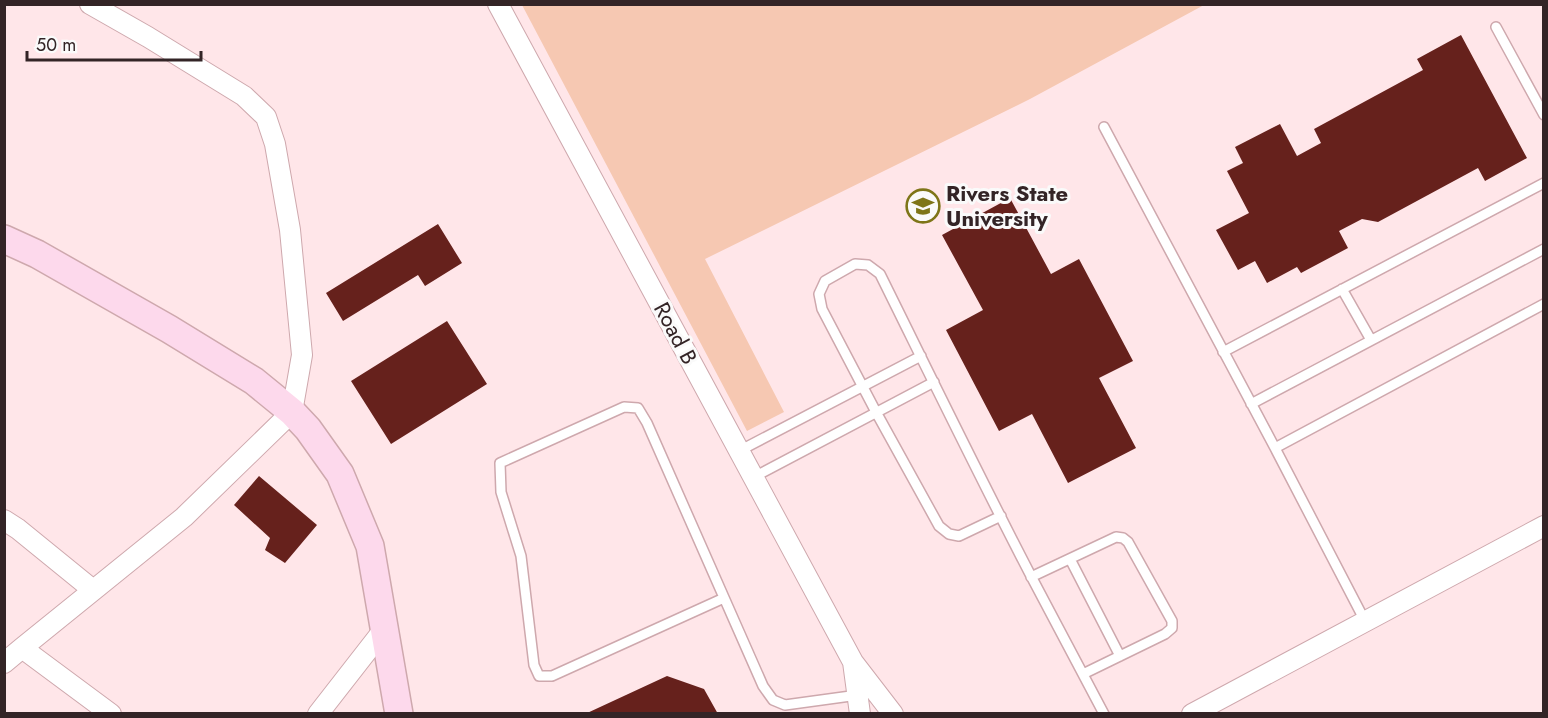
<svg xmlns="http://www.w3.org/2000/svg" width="1548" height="718" viewBox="0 0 1548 718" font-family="Jost,sans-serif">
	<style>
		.green { fill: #f6c8b2 }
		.building { fill: #66211c }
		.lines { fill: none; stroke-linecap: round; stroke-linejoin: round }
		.lane-casing { stroke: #cea8ad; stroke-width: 12 }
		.street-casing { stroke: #cea8ad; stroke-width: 22 }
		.secondary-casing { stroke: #cea8ad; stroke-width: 30 }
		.lane { stroke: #fff; stroke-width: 9 }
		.street { stroke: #fff; stroke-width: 20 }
		.secondary { stroke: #fdd9ec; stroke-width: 27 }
		.labels { text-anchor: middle; stroke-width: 6; stroke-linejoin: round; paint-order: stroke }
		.poi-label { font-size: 22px; font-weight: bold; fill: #332426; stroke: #fafafa; text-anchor: start }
		.street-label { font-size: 22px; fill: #332426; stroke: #fafafa }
	</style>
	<rect width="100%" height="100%" fill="#ffe6e9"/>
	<!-- green -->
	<path class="green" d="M522,5H1204L1030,99L705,259L784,412L747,431Z"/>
	<!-- building -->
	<path class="building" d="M1461,35L1527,158L1485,181L1478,168L1378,222L1362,219L1339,231L1348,248L1301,273L1297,267L1267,283L1255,261L1238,270L1216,230L1249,213L1227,171L1243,163L1235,147L1280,124L1297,156L1321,143L1314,129L1423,70L1417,59Z
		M1010,198L1051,274L1079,259L1133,361L1099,378L1136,448L1068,483L1032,414L999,431L946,330L983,310L942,235Z
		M438,224L462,263L425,286L418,275L343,321L326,293Z
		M447,321L487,384L391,444L351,381Z
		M259,476L317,525L285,563L265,550L270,538L234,505Z
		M667,676L704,689L718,714H585Z"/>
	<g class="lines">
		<!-- lane casing -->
		<g class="lane-casing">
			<path id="lane" d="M1496,27L1544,115
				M1104,127L1275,448L1365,621
				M1342,289L1371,340
				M1223,352L1544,183
				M1251,404L1544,249
				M1275,448L1544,304
				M739,451L921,356
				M754,477L934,382
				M1001,516L959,536L949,534L939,526L876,412L822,309L819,294L825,281L855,264L868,265L880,274C930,375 979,476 1031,576C1055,622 1080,668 1104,714
				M1070,559L1120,656
				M1031,577L1116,537L1123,538L1128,542L1172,621V628L1165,634L1083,674
				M724,598L552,676H539L534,665L521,556L501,492L500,463L624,407L638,408L647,423L763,686L773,700L785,705L858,695"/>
		</g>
		<!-- street casing -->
		<g class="street-casing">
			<path id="street" d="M498,4L853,662L893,714
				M4,520L18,529L93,590
				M22,648L111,714
				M853,662L860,714
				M4,663L22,648L184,517L292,412L302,355L290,230L275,144L266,117L244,96L148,37L90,4
				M318,714L385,628
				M1192,714L1544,526"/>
		</g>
		<!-- secondary casing -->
		<g class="secondary-casing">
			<path id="secondary" d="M4,239L37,254L169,329L254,381L292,412L308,429L340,474L370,546L399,714"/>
		</g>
		<!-- lane -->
		<use href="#lane" class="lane"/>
		<!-- street -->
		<use href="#street" class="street"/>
		<!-- secondary -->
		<use href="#secondary" class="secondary"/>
	</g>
	<!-- icons -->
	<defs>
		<g id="university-ring" transform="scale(1.725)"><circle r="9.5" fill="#fafafa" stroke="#7e7518" stroke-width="1.5"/><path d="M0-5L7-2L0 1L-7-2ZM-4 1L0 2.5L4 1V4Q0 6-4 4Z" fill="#7e7518"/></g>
	</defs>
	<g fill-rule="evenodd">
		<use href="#university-ring" x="923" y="206"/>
	</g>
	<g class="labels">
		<!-- poi labels -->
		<g class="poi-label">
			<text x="946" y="201">Rivers State<tspan x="946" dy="25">University</tspan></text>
		</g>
		<!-- street labels -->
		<g class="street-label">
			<text transform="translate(676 333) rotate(62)" y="8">Road B</text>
		</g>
	</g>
	<!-- border -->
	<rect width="1548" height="718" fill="none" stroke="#332426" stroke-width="12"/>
	<!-- scale -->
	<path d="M27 51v9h174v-9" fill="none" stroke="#332426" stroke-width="3"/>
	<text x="36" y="51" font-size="18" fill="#332426" stroke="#fafafa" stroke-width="4.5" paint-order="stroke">50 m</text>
</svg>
